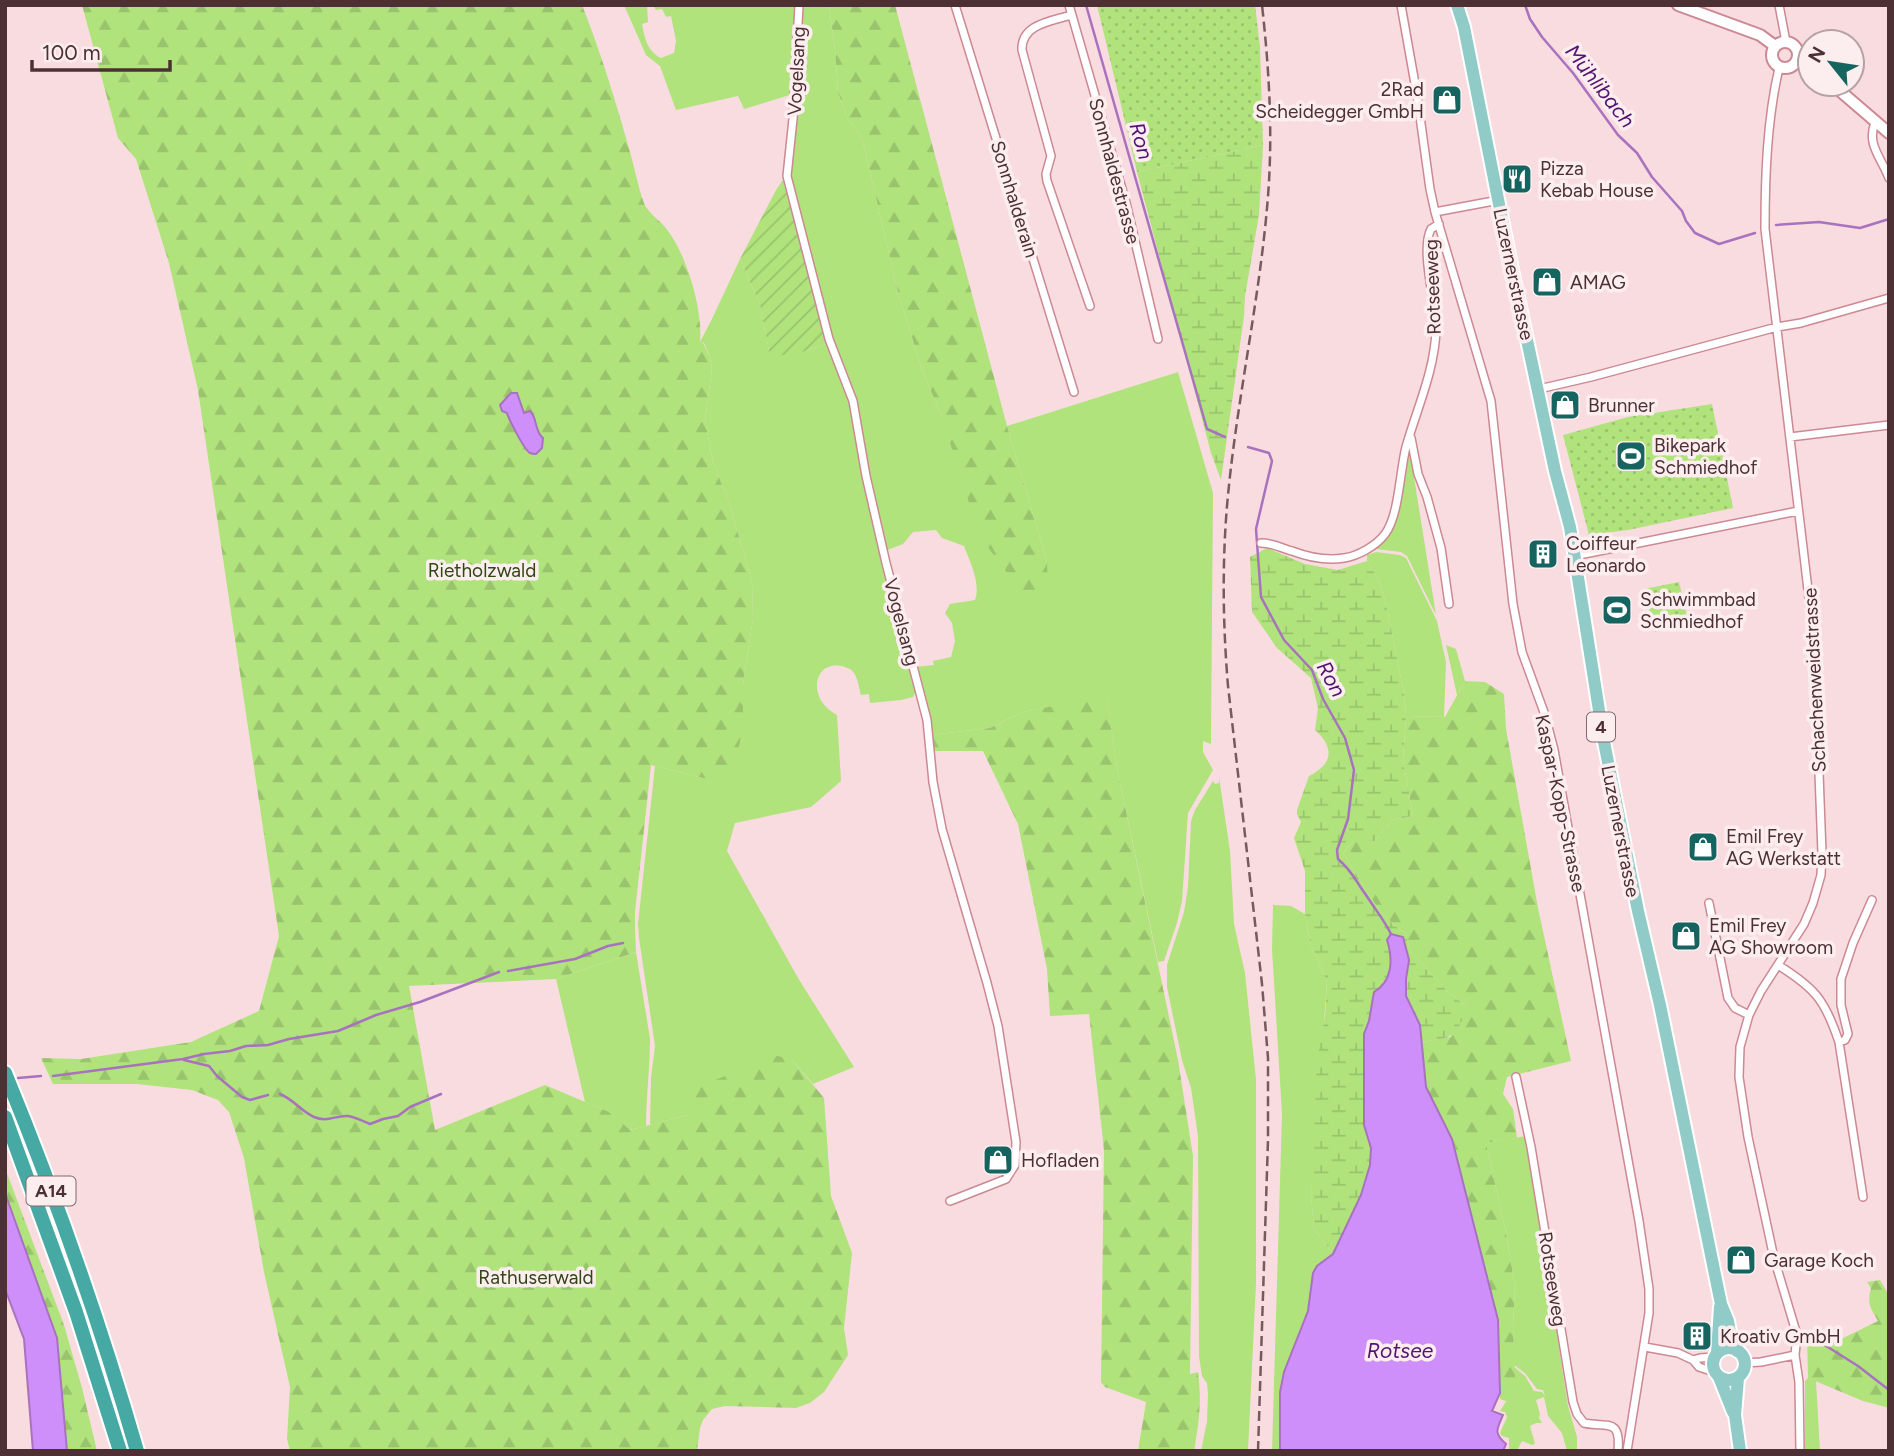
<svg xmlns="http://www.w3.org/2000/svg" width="1894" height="1456" viewBox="0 0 1894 1456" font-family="Figtree,sans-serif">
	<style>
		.grass { fill: #b0e37c }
		.forest { fill: url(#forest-firs) }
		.wetland { fill: url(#wetland-marsh) }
		.park { fill: url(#park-dots) }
		.garden { fill: url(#garden-furrows) }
		.water { fill: #cf8ffa; stroke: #a872bf; stroke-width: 2 }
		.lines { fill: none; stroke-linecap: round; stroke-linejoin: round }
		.stream { stroke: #a872bf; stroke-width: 2.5 }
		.minor-casing { stroke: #cc8993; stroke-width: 10 }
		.secondary-casing { stroke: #cc8993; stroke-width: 14 }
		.primary-casing { stroke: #fff; stroke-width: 16 }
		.motorway-casing { stroke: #fff; stroke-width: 18 }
		.minor { stroke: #fff; stroke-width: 7 }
		.secondary { stroke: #fff; stroke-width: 10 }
		.primary { stroke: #90cbc8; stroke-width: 12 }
		.motorway { stroke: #46a9a4; stroke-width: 14 }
		.rail { stroke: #765a5d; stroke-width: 2.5; stroke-dasharray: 10 5; stroke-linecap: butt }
		.labels { text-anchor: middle; stroke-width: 7; stroke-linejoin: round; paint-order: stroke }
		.shield { fill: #fcedef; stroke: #81696c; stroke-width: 2 }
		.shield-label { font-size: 18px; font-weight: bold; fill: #4c3034 }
		.street-label { font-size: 19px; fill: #4c3034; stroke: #fcedef }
		.poi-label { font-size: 19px; fill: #4c3034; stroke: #fcedef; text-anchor: start }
		.park-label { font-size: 19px; fill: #304617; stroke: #fcedef }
		.water-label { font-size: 21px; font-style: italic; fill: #521373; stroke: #fcedef }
	</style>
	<defs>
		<pattern id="forest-firs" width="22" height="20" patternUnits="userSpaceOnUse" patternTransform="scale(1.75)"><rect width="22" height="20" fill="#b0e37c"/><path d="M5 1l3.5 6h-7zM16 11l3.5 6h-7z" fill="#99c36c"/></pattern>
		<pattern id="wetland-marsh" width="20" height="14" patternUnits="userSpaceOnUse" patternTransform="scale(1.75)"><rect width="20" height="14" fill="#b0e37c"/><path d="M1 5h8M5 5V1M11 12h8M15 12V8" fill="none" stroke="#99c36c"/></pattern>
		<pattern id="park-dots" width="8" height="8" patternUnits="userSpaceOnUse" patternTransform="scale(1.75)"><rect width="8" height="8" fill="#b0e37c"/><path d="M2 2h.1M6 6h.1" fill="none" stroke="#99c36c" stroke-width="1.8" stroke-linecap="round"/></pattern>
		<pattern id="garden-furrows" width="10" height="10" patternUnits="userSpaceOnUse" patternTransform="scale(1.75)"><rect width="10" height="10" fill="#b0e37c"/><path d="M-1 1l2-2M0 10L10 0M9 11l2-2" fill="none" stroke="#99c36c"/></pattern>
	</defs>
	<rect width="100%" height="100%" fill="#f9dcdf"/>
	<!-- grass -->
	<path class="grass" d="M624,5H647L648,22L642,24C645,39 647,51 661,58L674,53L676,41L671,16L666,17L662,9L656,10L653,5H797L793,94L744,109L738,96L676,110L660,66L646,55Z
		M802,5H829L835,50L838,92L847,118L862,138L898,292L922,370L942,417L1047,562L1007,426L1178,372L1213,493L1211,737V744L1203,741V752L1213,770L1188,813L1182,901L1177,923L1164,961L1158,962L1117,768L1107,697L1022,712L990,728L930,735L915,667L934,665L933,661L951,657L955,641L952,623L945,613L950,604L975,600C981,583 970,562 964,546L942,538L936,530L913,532L903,544L885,551L873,500L852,388L833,341L789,177Z
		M740,259L760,305L769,351H805L829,343L849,395L916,691L913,697L901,700L870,703L869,694L861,695C859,688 858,679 854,673C851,669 850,669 845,667C814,657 805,699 837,715L841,781L811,807L735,823L727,851L798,978L854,1067L813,1084L792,1060L688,1115L650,1125L651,1078L655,1046L639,938L638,924L655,766L707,779L743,723V685L753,618L752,582L730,505L713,462L705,420L712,369L710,357L704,343L700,342L711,321Z
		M1409,446L1436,615L1407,556L1401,552L1376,549L1385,540L1393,526Z
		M1376,552L1400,555L1406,558L1437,621L1446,662L1444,717L1406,716L1404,694L1387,608L1379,580L1367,561V555Z
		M1446,645L1456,649L1465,681L1457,695Z
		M1219,777L1230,851L1234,924L1245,973L1256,1080V1283L1248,1451H1201L1207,1421L1208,1393L1207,1383L1202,1376L1199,1356L1198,1136L1191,1088L1182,1060L1167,987V965L1184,912L1188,887L1191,821L1195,810L1213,781L1215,784L1219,783Z
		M1273,905L1291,906L1305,914L1310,942L1327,982L1311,1195L1314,1229L1333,1254L1317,1266L1313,1273L1308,1311L1284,1372L1280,1392V1451H1272L1282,1114L1272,949Z
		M636,952L650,1039C650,1068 646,1097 646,1126L629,1130L609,1112L585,1102L556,979Z
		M1526,1136L1568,1406L1577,1437V1451H1567L1562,1433L1548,1416L1544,1397L1536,1400L1540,1414L1539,1418L1542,1423H1536L1530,1426L1535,1444L1532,1445L1522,1441L1517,1451H1509V1438L1502,1436L1500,1433L1507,1417L1505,1412L1500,1411L1507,1400L1502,1357L1525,1376L1534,1391L1542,1392L1545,1396L1543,1390L1537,1389L1525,1373L1514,1365L1513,1326L1515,1286L1505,1228L1486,1143Z
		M1808,1378L1816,1381L1820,1451H1805V1381Z"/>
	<!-- forest -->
	<path class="forest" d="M82,5H582C601,53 616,102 630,152C635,169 638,187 644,203C648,214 662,221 668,231C687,256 703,310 700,342L703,343L710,357L712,369L705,420L713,462L730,505L752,582L753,618L743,685V723L736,765L707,779L651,765L635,912V929L636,952L556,979L409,986L435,1130L545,1085L609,1112L630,1130L688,1115L699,1087L774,1055L792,1060L824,1098L831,1196L852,1253L844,1328L848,1355L824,1392L810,1403L796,1408L725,1406L712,1409L703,1420L700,1428L697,1451H290L287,1439L290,1387L264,1272L244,1158L229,1112L218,1100L192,1090L137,1084H53L41,1058L81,1059L191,1042L259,1011L279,936L198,390L169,263L136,159L118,138Z
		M829,5H895L1007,426L1047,562L1048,589L1022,593L979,535L942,417L922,370L898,292L862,138L847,118L838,92L835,50Z
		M1465,681L1485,682L1504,694L1506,729L1538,908L1571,1061L1507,1077L1503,1094L1513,1109L1517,1138L1486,1143L1505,1228L1515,1286L1513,1326L1516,1399L1508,1402L1500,1399L1498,1320L1452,1139L1426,1087L1421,1042L1451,1037L1466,1006L1447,991L1410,951L1406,933C1378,919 1361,879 1343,853L1353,841H1375L1392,820L1413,816L1403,760L1406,716L1445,717Z
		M1107,696L1117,768L1178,1060L1193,1156L1190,1374L1198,1372C1202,1401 1199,1422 1194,1451H1138L1146,1402L1105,1387L1101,1382L1104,1150L1089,1014L1050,1016L1047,969L1018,824L983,751H932L930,735L990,728L1022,712Z
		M5,1168L64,1325L82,1388L97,1451H67L57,1338L5,1193Z
		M1880,1280L1887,1292L1889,1293V1408L1863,1401L1808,1378L1807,1332L1833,1343L1878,1321C1870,1307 1867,1304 1871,1288L1867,1282Z"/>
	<!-- wetland -->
	<path class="wetland" d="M1263,145L1259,215L1245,296L1244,316L1221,480L1211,453L1137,172Z
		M1267,548L1305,564L1338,570L1367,561L1379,580L1387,608L1404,694L1406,716L1403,760L1413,816L1392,820L1375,841H1353L1343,853C1361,879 1378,919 1406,933L1410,951L1447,991L1466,1006C1457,1040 1453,1037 1421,1042L1420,1025L1406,996V979L1409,960L1403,938L1387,940C1393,959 1393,981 1374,992L1369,1021L1364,1034V1125L1371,1148L1370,1165L1361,1195L1333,1254L1314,1229L1311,1195L1317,1061L1325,1016L1327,982L1310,942L1305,914V871L1294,838L1301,822L1297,814V810L1309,776C1333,764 1335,748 1315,730L1318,708L1311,678L1277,648L1252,612L1250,557Z"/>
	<!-- park -->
	<path class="park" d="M1097,5H1255L1260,47L1263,145L1137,172Z
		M1712,404L1733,508L1628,530L1589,535L1563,435L1628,417Z
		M1679,582L1689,625L1655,632L1644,589Z"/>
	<!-- garden -->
	<path class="garden" d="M783,180L829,343L805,351L777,356L769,351L760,305L740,259L776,190Z"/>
	<!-- water -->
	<path class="water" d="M511,393H517L524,413L530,411C538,419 534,431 543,438L542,448L536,454C534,454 532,454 530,453C525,451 509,420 507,413L502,411L500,405Z
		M1391,934L1403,937L1409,960L1406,979V996L1420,1025L1426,1087L1452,1139L1498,1320L1500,1393L1492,1411L1503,1415C1497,1429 1493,1433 1506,1444L1503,1451H1280V1392L1284,1372L1308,1311L1313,1273L1317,1266L1333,1254L1361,1195L1370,1165L1371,1148L1364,1125V1034L1369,1021L1374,992C1393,981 1393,959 1387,940Z
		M5,1193L57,1338L67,1451H33L24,1339L5,1289Z"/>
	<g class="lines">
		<!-- stream -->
		<path class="stream" d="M1086,5L1207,429L1225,437
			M1525,5L1530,19L1542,37L1573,73L1618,135L1637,153L1652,177L1682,211L1686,221L1695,233L1719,244L1755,233
			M1776,225L1819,222L1860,228L1889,219
			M1248,447L1269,453L1272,461L1256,529L1261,597L1284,640L1312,670L1323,699L1345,738L1354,770L1348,819L1337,850L1338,859C1353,872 1355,880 1366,895C1375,909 1384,920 1391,934
			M508,971L575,959L608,946L623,943
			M184,1060L209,1066L217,1076L242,1097L250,1100L268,1095
			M53,1076L183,1059L204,1054L230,1051L246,1046L268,1045L289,1039L338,1031L376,1015L420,1002L499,972
			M18,1078L41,1076
			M280,1094C293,1099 301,1111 314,1117C328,1123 335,1115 348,1116C355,1117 363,1121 370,1124L383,1119L398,1116L410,1107L441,1094
			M1804,1332L1858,1366L1889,1390"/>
		<!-- minor casing -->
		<g class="minor-casing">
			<path id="minor" d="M799,5L793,119L787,176L829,339L853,401L866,476L886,563L927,720L933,782L942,829L987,983L998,1026L1016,1142L1015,1165L1006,1179L950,1201
				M955,5L1074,392
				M1069,5L1126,203L1158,339
				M1401,5L1417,95L1430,189L1435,212L1491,401L1513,604L1522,652L1545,715L1554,750L1639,1221L1649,1289V1313L1627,1451
				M1779,5L1786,42
				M1071,15C1052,21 1021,24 1022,50L1051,156L1046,174L1047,181L1090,306
				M1875,123C1866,144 1882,159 1889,178
				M1435,212L1499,200
				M1539,389L1591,377L1777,327L1801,323L1889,298
				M1790,437L1889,425
				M1411,438L1418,474L1427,497L1441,548L1449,604
				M1261,543C1273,543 1281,548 1292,551C1308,557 1327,561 1344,558C1358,556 1376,546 1385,534C1399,516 1400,470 1406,447C1417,408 1435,370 1436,329C1436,303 1420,250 1431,229L1439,224
				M1574,556L1798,511
				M1709,903L1728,998L1735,1008L1749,1015
				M1778,965C1815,988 1825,1000 1839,1042L1863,1197
				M1839,1042L1845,1040L1848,1034L1841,1005V979L1853,943L1872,900
				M1516,1077L1531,1147L1573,1402L1577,1414L1584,1423C1607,1428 1621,1417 1618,1451
				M1645,1347L1678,1353L1693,1360L1699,1367L1714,1372
				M1795,1355L1799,1382L1800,1451
				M1693,1360L1700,1358L1714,1357
				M1745,1363L1761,1362L1795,1355L1797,1335L1774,1258L1748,1137L1739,1077L1740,1047L1749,1015L1761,991L1804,924L1813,903L1821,875L1822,853L1814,640L1765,229C1765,176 1767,120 1779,68"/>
		</g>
		<!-- secondary casing -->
		<g class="secondary-casing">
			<path id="secondary" d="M1678,5L1760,35L1775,46
				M1772 55a13 13 0 1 1 26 0a13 13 0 1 1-26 0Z
				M1797,60L1810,67
				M1832,84L1889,133"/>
		</g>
		<!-- primary casing -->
		<g class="primary-casing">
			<path id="primary" d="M1457,5L1464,27L1511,265L1555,471L1570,527L1604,742L1638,911L1660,1005L1721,1304L1728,1321L1731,1338L1737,1351
				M1713 1364a16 16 0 1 1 32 0a16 16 0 1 1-32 0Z
				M1717,1353L1720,1307
				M1719,1377L1733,1412
				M1738,1378L1735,1415L1740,1451"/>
		</g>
		<!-- motorway casing -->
		<g class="motorway-casing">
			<path id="motorway" d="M5,1073C56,1197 100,1323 137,1451
				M5,1117L76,1312L120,1451"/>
		</g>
		<!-- minor -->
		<use href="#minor" class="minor"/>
		<!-- secondary -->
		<use href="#secondary" class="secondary"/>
		<!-- primary -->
		<use href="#primary" class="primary"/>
		<!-- motorway -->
		<use href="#motorway" class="motorway"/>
		<!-- rail -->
		<path class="rail" d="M1258,1451L1268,1140V1058L1262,984L1228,686C1223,626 1222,566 1227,506C1236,402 1260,300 1268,196C1273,132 1269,68 1262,5"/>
	</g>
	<!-- icons -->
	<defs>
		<g id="shop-square" transform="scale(1.575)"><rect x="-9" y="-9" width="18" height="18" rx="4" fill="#166460" stroke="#fcedef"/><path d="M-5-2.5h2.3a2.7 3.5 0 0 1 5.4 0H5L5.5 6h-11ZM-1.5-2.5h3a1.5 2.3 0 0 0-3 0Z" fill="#fff"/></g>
		<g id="restaurant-square" transform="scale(1.575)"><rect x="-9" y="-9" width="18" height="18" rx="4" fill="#166460" stroke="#fcedef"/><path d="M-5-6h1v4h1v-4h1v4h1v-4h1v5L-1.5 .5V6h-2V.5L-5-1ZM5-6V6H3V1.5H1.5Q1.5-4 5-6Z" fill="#fff"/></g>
		<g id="stadium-square" transform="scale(1.575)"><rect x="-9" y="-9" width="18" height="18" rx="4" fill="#166460" stroke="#fcedef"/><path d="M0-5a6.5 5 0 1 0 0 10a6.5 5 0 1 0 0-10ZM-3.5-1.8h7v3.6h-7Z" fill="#fff"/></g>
		<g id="building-square" transform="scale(1.575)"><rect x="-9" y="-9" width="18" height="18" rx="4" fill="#166460" stroke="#fcedef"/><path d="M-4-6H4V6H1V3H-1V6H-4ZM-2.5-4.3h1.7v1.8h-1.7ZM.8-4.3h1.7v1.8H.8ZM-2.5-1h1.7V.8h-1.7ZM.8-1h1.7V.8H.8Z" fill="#fff"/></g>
	</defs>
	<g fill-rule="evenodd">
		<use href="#shop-square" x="1447" y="100"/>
		<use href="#restaurant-square" x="1517" y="179"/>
		<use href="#shop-square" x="1547" y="282"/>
		<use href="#shop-square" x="1565" y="405"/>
		<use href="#stadium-square" x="1631" y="456"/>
		<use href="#building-square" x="1543" y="554"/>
		<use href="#stadium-square" x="1617" y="610"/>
		<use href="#shop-square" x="1703" y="847"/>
		<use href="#shop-square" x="1686" y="936"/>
		<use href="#shop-square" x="998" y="1160"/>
		<use href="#shop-square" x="1741" y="1260"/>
		<use href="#building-square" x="1697" y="1336"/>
	</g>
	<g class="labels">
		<!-- shield labels -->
		<g class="shield">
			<rect x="1587" y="712.5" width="28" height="29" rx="5"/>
			<rect x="26.5" y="1176.5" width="49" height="29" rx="5"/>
		</g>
		<g class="shield-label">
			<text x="1601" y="733">4</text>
			<text x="51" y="1197">A14</text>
		</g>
		<!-- street labels -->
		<g class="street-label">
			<text transform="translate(796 71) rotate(-87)" y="7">Vogelsang</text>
			<text transform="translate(1115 171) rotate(75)" y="7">Sonnhaldestrasse</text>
			<text transform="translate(1015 199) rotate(73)" y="7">Sonnhalderain</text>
			<text transform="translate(1514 274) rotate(78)" y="7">Luzernerstrasse</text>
			<text transform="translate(1432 287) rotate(-92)" y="7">Rotseeweg</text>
			<text transform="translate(902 622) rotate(75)" y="7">Vogelsang</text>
			<text transform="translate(1814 680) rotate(-93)" y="7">Schachenweidstrasse</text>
			<text transform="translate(1561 803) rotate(78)" y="7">Kaspar-Kopp-Strasse</text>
			<text transform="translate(1621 831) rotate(79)" y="7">Luzernerstrasse</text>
			<text transform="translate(1553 1279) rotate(81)" y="7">Rotseeweg</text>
		</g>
		<!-- poi labels -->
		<g class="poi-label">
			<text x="1424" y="96" text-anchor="end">2Rad<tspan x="1424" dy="22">Scheidegger GmbH</tspan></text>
			<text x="1540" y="175">Pizza<tspan x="1540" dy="22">Kebab House</tspan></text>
			<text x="1570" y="289">AMAG</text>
			<text x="1588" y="412">Brunner</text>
			<text x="1654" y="452">Bikepark<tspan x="1654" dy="22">Schmiedhof</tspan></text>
			<text x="1566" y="550">Coiffeur<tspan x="1566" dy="22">Leonardo</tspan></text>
			<text x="1640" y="606">Schwimmbad<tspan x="1640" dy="22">Schmiedhof</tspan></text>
			<text x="1726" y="843">Emil Frey<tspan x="1726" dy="22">AG Werkstatt</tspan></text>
			<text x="1709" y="932">Emil Frey<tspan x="1709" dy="22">AG Showroom</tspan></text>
			<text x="1021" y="1167">Hofladen</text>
			<text x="1764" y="1267">Garage Koch</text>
			<text x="1720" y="1343">Kroativ GmbH</text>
		</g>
		<!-- park labels -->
		<g class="park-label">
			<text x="482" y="577">Rietholzwald</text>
			<text x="536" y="1284">Rathuserwald</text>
		</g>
		<!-- water labels -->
		<g class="water-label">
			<text transform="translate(1600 86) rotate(52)" y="7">Mühlibach</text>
			<text transform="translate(1141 141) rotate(74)" y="7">Ron</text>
			<text transform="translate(1331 679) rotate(61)" y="7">Ron</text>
			<text x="1400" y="1358">Rotsee</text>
		</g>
	</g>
	<!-- border -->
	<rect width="1894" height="1456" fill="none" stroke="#4c3034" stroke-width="14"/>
	<!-- north arrow -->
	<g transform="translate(1831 63) rotate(300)"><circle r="33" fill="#fcedef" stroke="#b6a1a4" stroke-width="2"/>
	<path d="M0-5L12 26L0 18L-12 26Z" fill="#166460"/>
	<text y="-10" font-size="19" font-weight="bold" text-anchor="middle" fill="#4c3034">N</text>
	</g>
	<!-- scale -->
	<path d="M32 60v10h138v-10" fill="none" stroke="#4c3034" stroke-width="3.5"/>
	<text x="42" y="60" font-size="21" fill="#4c3034" stroke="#fcedef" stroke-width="5" paint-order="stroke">100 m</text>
</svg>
